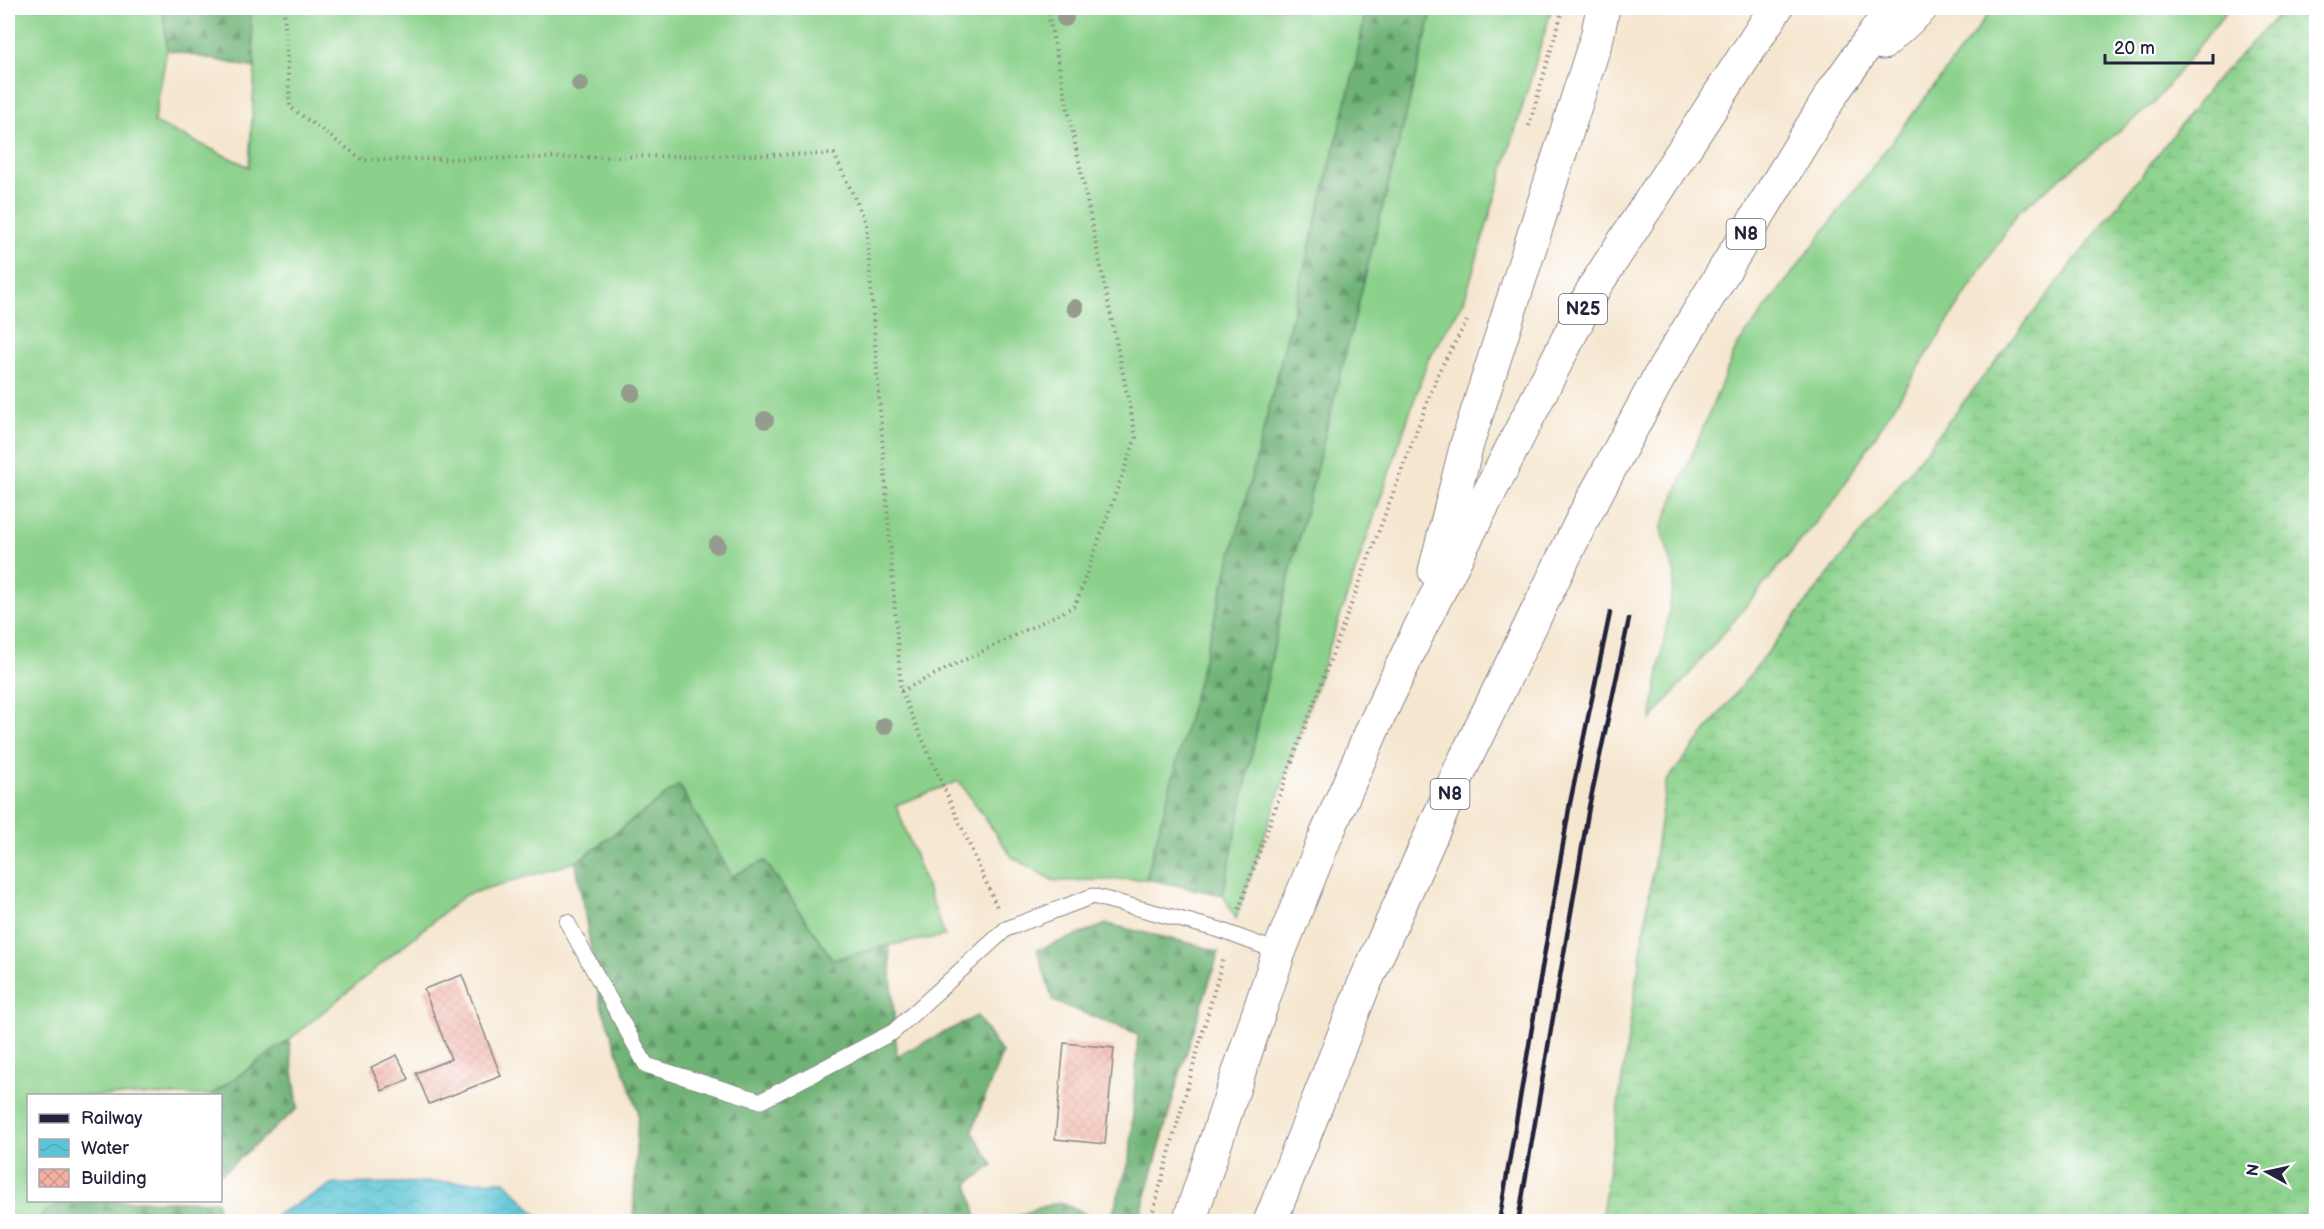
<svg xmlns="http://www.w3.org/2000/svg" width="2324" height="1229" viewBox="0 0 2324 1229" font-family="'Balsamiq Sans',sans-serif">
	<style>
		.grass { fill: #8bd18b; stroke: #567a63; stroke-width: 1.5 }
		.forest { fill: url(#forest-firs); stroke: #496a59; stroke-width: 1.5 }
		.wetland { fill: url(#wetland-marsh); stroke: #567a63; stroke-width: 1.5 }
		.water { fill: url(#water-waves); stroke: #3e7489; stroke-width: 1.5 }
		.building { fill: url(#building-cross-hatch) }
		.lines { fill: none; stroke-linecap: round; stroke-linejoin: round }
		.service-casing { stroke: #8c8485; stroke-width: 17 }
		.trunk-casing { stroke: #8c8485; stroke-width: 35 }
		.path { stroke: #8c8485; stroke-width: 4; stroke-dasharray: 1.5 4.5; stroke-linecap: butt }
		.service { stroke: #fff; stroke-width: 15 }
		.trunk { stroke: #fff; stroke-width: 33 }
		.rail { stroke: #22223b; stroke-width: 4.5 }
		.tree { fill: #959c8d }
		.labels { text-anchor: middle; stroke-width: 6; stroke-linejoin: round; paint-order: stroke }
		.shield { fill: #fff; stroke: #646476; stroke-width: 1.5 }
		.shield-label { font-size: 18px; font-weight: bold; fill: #22223b }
	</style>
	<defs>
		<pattern id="forest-firs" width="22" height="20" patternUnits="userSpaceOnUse" patternTransform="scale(1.5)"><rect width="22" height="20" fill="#70b377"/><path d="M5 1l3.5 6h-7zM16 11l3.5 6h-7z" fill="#5c9163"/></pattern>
		<pattern id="wetland-marsh" width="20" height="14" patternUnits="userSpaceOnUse" patternTransform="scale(1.5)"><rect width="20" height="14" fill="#8bd18b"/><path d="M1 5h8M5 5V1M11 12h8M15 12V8" fill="none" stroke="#78b379"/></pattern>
		<pattern id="water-waves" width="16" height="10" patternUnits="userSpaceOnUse" patternTransform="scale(1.5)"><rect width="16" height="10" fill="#5bc5d7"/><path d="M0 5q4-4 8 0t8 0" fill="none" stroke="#4fa9b9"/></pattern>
		<pattern id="building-cross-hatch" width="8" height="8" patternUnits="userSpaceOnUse" patternTransform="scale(1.5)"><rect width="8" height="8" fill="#f2b0a2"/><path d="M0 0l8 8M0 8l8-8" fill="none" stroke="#cf978c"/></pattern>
	</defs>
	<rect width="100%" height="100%" fill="#fff"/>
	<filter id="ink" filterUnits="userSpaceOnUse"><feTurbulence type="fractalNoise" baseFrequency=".0167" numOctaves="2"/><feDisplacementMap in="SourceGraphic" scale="12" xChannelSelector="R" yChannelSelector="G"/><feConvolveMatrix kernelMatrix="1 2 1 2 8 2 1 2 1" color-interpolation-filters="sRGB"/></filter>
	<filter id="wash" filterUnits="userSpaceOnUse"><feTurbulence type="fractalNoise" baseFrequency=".008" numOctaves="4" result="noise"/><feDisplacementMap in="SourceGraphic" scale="24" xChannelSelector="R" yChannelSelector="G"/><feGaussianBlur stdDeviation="1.35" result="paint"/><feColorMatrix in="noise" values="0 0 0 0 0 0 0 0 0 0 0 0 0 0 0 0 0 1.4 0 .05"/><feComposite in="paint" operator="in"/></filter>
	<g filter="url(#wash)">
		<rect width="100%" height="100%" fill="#f5e6cf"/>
		<!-- grass -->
		<path class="grass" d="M8,8H163L167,50L154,122L249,167L255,68L250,8H1366L1356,63L1244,507L1146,879L1054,881L1012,857L959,781L896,805L945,936L889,945L833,960L765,861L732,877L679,785L576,862L465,895L289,1040L211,1095L28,1096V1200L63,1201L33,1221H8Z
			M1433,8H1552L1464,301L1428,360L1236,919L1223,895L1284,597Z
			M1993,8H2229L2154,103L2018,212L1833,502L1651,720L1675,574L1661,529L1737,346Z"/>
		<!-- forest -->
		<path class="forest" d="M163,8H250L255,68L167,50Z
			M1366,8H1433L1284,597L1223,895L1146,879L1244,507L1356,63Z
			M679,785L732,876L765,861L833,960L889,945L897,1056L977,1016L1002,1053L972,1131L993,1165L968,1184L978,1221H633L638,1110L600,1002L576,863Z
			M1107,924L1197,945L1219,952L1180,1073L1139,1221H1110L1130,1159L1138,1034L1053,1001L1037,950Z
			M289,1040L298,1108L221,1174L220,1096L211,1095Z
			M63,1201H217L218,1221H33Z
			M1060,1202L1101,1221H1007L1032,1210Z"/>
		<!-- wetland -->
		<path class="wetland" d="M2285,8H2316V1221H1601L1666,782L2215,81Z"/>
		<!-- water -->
		<path class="water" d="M505,1181L542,1221H265L333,1184Z"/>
		<g id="blocks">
			<!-- building -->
			<path class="building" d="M462,975L501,1076L429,1104L416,1073L451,1059L424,989Z
				M1064,1043L1114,1048L1105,1144L1055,1139Z
				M397,1055L409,1079L382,1091L371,1067Z"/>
		</g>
	</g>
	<g filter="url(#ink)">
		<use href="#blocks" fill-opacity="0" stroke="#8c8485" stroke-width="1.5"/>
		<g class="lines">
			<!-- service casing -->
			<g class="service-casing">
				<path id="service" d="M567,922L646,1065L761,1101L893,1032L1006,929L1093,896L1220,930L1279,952"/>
			</g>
			<!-- trunk casing -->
			<g class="trunk-casing">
				<path id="trunk" d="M1883,43L1921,8
					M1435,571L1467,444L1597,37L1603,8
					M1189,1222L1279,952L1325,838L1374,726L1420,628L1595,286L1776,8
					M1270,1222L1363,987L1462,766L1584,516L1658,379L1835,89L1893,8"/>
			</g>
			<!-- path -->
			<path class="path" d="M284,8L290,107L363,160L834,154L866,222L901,691L997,907
				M1529,126L1563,8
				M901,691L1075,606L1136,437L1047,8
				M1239,909L1290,767L1439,371L1467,321
				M1150,1222L1223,959"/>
			<!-- service -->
			<use href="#service" class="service"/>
			<!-- trunk -->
			<use href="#trunk" class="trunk"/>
			<!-- rail -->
			<path class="rail" d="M1499,1222L1570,803L1610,613
				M1518,1222L1589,807L1629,619"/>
		</g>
		<!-- trees -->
		<g class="tree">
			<circle cx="1065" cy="18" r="9"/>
			<circle cx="580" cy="84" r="9"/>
			<circle cx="1075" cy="308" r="9"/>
			<circle cx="632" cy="393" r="9"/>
			<circle cx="765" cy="420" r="9"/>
			<circle cx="717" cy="545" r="9"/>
			<circle cx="884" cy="726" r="9"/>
		</g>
	</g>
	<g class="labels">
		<!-- shield labels -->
		<g class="shield">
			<rect x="1726.5" y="219" width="39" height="30" rx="4.5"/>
			<rect x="1559" y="294" width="48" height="30" rx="4.5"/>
			<rect x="1430.5" y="779" width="39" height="30" rx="4.5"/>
		</g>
		<g class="shield-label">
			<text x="1746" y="240">N8</text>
			<text x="1583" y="315">N25</text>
			<text x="1450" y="800">N8</text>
		</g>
	</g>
	<!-- margin -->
	<rect width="2324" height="1229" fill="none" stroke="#fff" stroke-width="30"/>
	<!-- legend -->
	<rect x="27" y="1094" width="195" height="108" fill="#ffffff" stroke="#a7a7b1" stroke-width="1.5"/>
	<rect x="39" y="1114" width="30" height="9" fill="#22223b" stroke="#a7a7b1" stroke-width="1.5"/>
	<text x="81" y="1124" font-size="18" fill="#22223b">Railway</text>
	<rect x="39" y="1139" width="30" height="18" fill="url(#water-waves)" stroke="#a7a7b1" stroke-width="1.5"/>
	<text x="81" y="1154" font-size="18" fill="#22223b">Water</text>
	<rect x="39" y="1169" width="30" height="18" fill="url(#building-cross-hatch)" stroke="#a7a7b1" stroke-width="1.5"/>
	<text x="81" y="1184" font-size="18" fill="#22223b">Building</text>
	<!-- north arrow -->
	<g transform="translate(2267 1172) rotate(278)" stroke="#ffffff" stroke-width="4.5" paint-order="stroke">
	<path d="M0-4.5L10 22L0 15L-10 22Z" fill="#22223b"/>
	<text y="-9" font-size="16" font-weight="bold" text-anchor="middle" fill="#22223b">N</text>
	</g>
	<!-- scale -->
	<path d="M2105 54v9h108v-9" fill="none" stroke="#22223b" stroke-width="3"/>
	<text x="2114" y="54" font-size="18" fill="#22223b" stroke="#ffffff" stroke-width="4.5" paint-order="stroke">20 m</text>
</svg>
